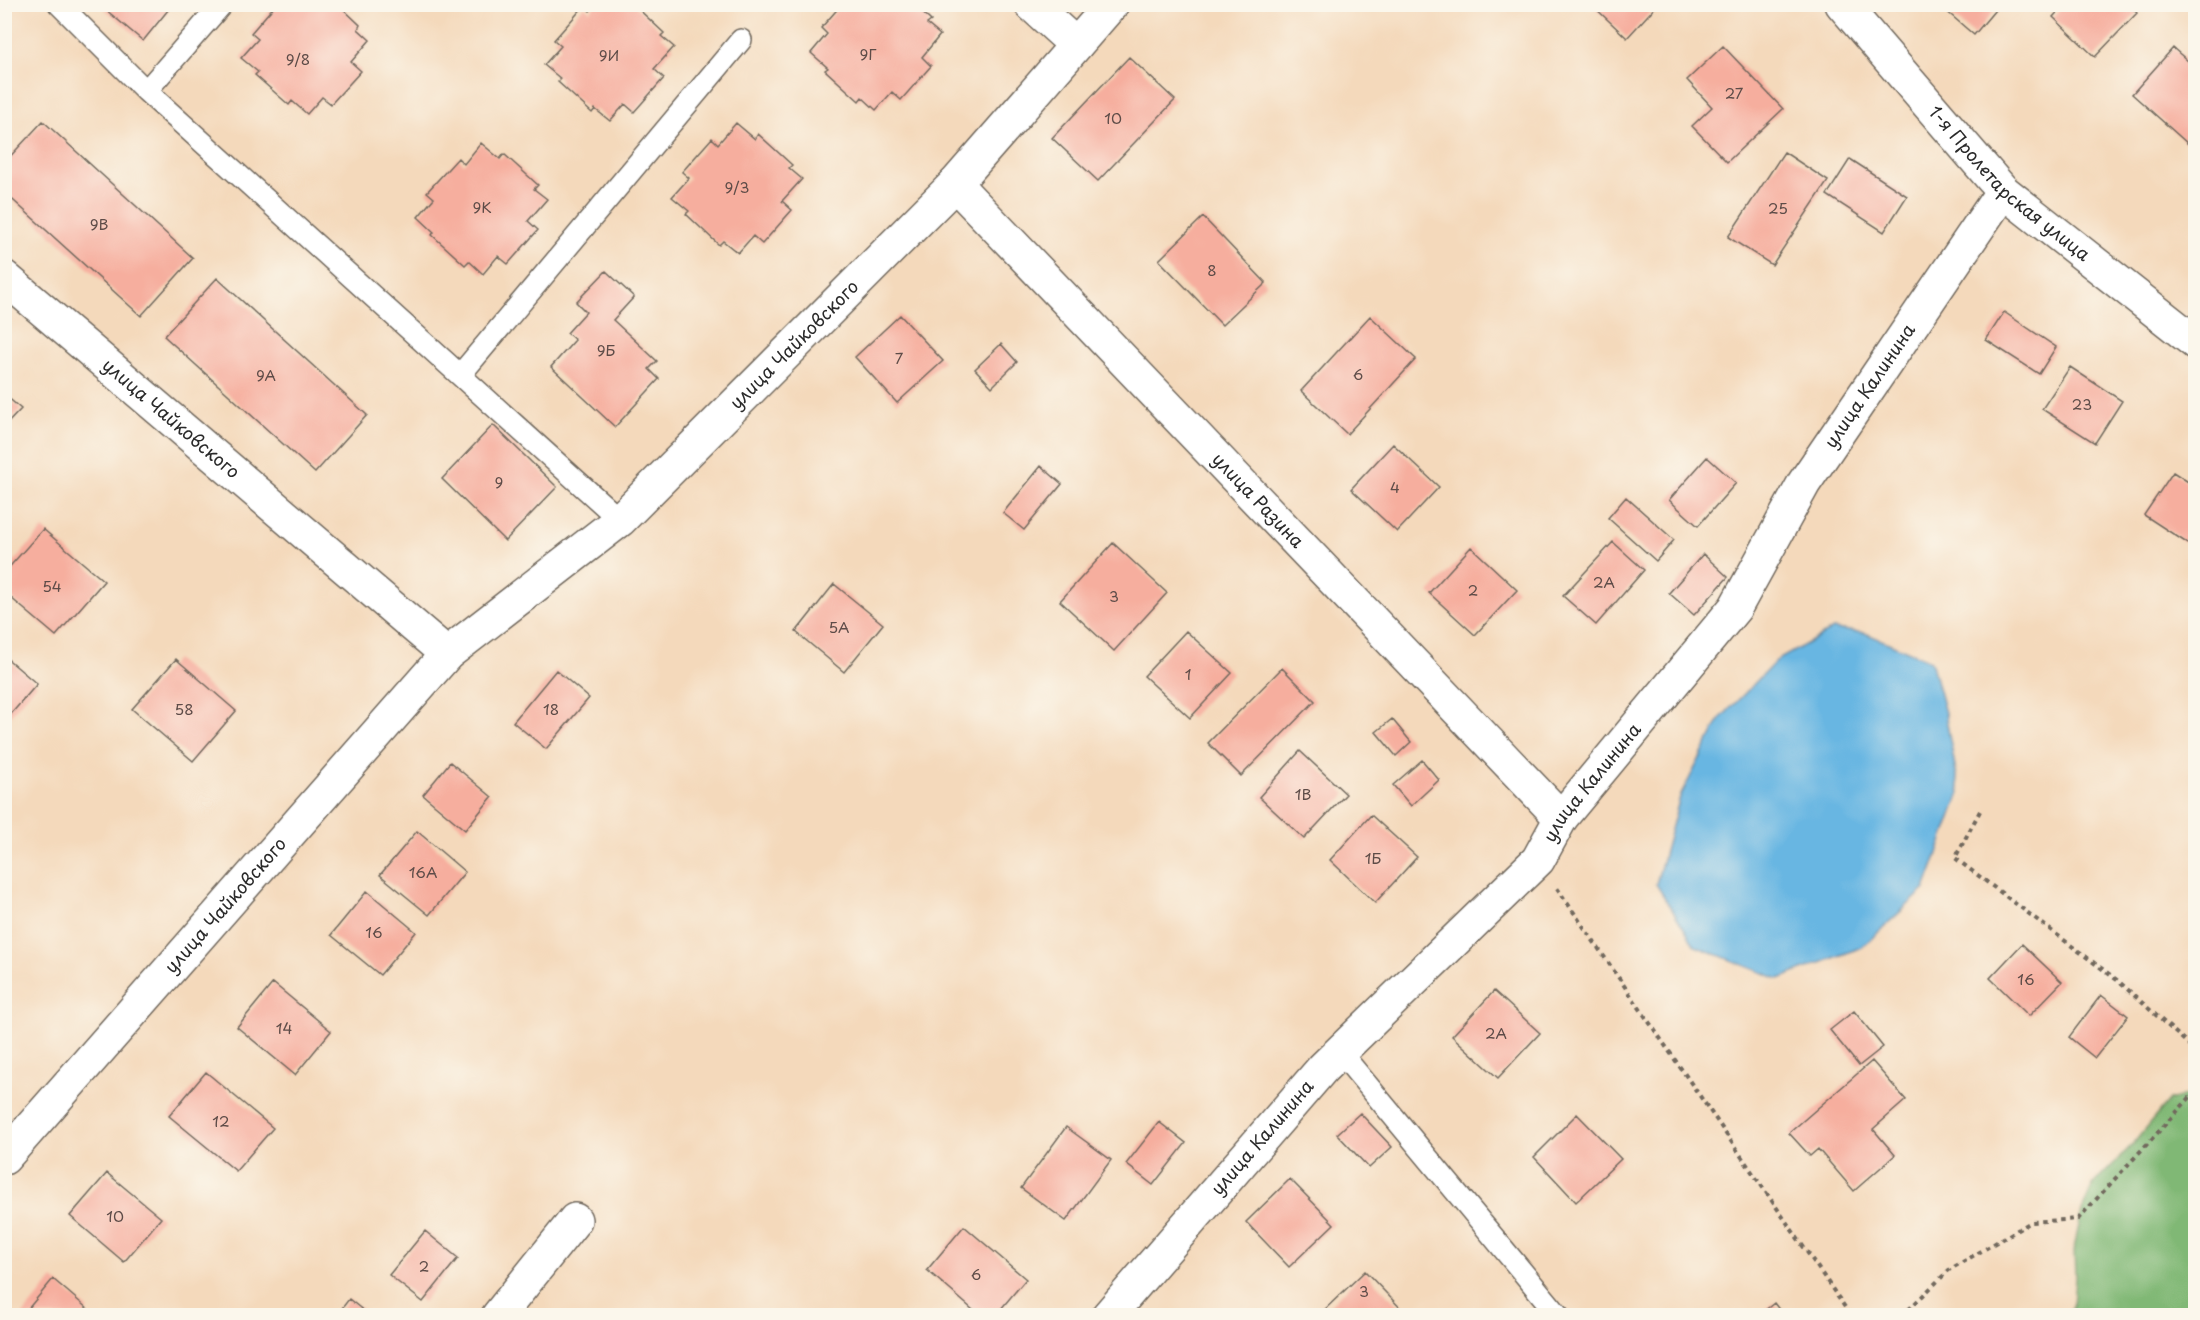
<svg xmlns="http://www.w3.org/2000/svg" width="2200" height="1320" viewBox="0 0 2200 1320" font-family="'Playpen Sans',sans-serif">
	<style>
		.forest { fill: #80b875; stroke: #567250; stroke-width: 1.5 }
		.water { fill: #67b6e2; stroke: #497086; stroke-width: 1.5 }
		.building { fill: #f6ae9e }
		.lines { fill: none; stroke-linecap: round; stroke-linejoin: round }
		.lane-casing { stroke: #71685d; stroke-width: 24 }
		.street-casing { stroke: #71685d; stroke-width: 36 }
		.path { stroke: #71685d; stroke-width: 4; stroke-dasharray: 4.5 4.5; stroke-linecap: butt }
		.lane { stroke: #fff; stroke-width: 21 }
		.street { stroke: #fff; stroke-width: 33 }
		.labels { text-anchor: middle; stroke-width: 4.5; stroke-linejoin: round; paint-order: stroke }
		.number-label { font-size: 15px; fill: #5e4c48 }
		.street-label { font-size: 18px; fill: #2b2b2b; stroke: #fbf7ec }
	</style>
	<rect width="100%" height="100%" fill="#fbf7ec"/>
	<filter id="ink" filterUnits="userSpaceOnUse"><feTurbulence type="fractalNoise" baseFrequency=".0167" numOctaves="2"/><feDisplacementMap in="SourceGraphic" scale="12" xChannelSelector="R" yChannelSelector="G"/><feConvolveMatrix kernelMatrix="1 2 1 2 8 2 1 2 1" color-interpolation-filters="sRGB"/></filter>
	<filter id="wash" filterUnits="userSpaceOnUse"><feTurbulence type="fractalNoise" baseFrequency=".008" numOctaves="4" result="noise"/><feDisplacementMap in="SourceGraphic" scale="24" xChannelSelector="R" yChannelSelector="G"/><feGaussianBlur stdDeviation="1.35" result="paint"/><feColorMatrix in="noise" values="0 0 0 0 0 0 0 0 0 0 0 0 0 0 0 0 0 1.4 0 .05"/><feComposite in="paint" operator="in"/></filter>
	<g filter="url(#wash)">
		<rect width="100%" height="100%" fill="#f4d9bb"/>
		<!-- forest -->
		<path class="forest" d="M2195,1093V1315H2068L2073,1306L2075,1276L2074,1248L2082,1211L2093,1185L2133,1144L2169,1100Z"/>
		<!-- water -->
		<path class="water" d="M1833,629L1865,633L1931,661L1945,713L1960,793L1925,889L1862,947L1779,979L1695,946L1656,884L1680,797L1720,719L1776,661Z"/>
		<g id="blocks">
			<!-- building -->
			<path class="building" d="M99,4H173L143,41Z
				M276,4H338L360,25L358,29L370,40L351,62L361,71L331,104L322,97L307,114L292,101L289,105L255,75L258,72L241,58L258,39L251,33Z
				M596,4H624L627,7L633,4L664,33L661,36L674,47L654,69L664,78L634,112L625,104L610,121L595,109L592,113L558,82L561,79L544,65L561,46L554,40L584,6L590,11Z
				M842,4H913L931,21L927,24L940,35L922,57L931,66L901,100L892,92L876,110L862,97L859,101L825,70L828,68L811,53L827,34L821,28Z
				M1591,4H1658L1627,38Z
				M2065,4H2128L2137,13L2095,57L2053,17Z
				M1948,5H1989L1995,10L1974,35L1944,9Z
				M1723,46L1783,109L1727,162L1692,126L1712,107L1687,80Z
				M2173,48L2196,68V151L2132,94Z
				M1129,57L1175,100L1098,181L1052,138Z
				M43,121L193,258L141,316L4,192V163Z
				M736,123L755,139L758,134L792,165L789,168L802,179L782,201L792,210L762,244L753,236L738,253L723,241L719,245L686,214L689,211L672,197L689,178L682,172L712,138L718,144Z
				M481,143L500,159L504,154L538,185L534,189L547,199L528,221L538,230L508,264L498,256L483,274L469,261L465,265L432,235L434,232L418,217L434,198L427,192L458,158L464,164Z
				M1784,152L1828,181L1772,265L1728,237Z
				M1850,159L1907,196L1884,232L1827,195Z
				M1203,217L1266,283L1222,325L1159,260Z
				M606,271L634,297L613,320L657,361L649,369L659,379L615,427L551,367L575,340L567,333L586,312L576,302Z
				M217,278L367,415L315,473L164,336Z
				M2004,312L2056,347L2039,374L1986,340Z
				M900,315L943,361L897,403L855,357Z
				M1370,316L1416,359L1347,434L1301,391Z
				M1001,344L1017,362L992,387L975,369Z
				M2070,367L2122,401L2095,443L2042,409Z
				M4,394L21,409L4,427Z
				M493,425L557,487L505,541L442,479Z
				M1393,444L1439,487L1397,532L1351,489Z
				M1707,457L1736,483L1698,526L1669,500Z
				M1041,466L1062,484L1024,530L1003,513Z
				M2173,472L2196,487V549L2144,515Z
				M1626,497L1674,540L1656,561L1608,518Z
				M43,529L104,581L56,636L4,592V573Z
				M1613,542L1644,570L1596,625L1563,596Z
				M1113,543L1167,593L1114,651L1060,601Z
				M1471,547L1517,590L1475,635L1429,593Z
				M1703,554L1728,577L1694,615L1669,593Z
				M834,584L883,624L844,672L796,632Z
				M1186,631L1232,673L1190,718L1144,676Z
				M4,656L37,684L4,722Z
				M176,659L236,711L193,761L132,709Z
				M1282,668L1315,701L1241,776L1208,743Z
				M556,670L589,698L546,749L513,722Z
				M1392,719L1411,742L1396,756L1376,732Z
				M1300,751L1346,794L1304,839L1259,797Z
				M1422,760L1439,780L1411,806L1393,785Z
				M450,762L492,797L465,830L423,795Z
				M1371,815L1417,857L1375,903L1330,860Z
				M417,831L465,872L429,915L380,875Z
				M367,891L416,932L380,975L331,935Z
				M2022,944L2062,982L2029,1016L1990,978Z
				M273,983L331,1031L295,1075L237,1027Z
				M1494,991L1540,1033L1498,1078L1452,1036Z
				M2101,995L2128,1016L2095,1058L2069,1037Z
				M1854,1011L1883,1047L1859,1066L1830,1030Z
				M1872,1061L1906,1100L1873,1129L1895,1155L1854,1191L1818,1149L1810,1156L1789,1133Z
				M206,1072L273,1128L236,1171L169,1116Z
				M1360,1113L1392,1147L1369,1168L1337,1134Z
				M1577,1114L1621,1159L1576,1202L1534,1157Z
				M1159,1122L1186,1143L1153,1185L1126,1164Z
				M1066,1127L1111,1160L1066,1221L1021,1188Z
				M107,1173L161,1218L124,1262L70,1216Z
				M1290,1179L1334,1224L1289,1267L1246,1222Z
				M964,1226L1026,1279L995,1316H980L927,1270Z
				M425,1231L458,1258L423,1302L389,1275Z
				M1365,1271L1408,1316H1322L1320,1314Z
				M53,1279L88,1309L83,1316H22Z
				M349,1299L370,1316H336Z
				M1774,1303L1784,1316H1758Z"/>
		</g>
	</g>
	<g filter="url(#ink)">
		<use href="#blocks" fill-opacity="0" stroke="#71685d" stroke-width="1.5"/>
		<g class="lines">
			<!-- lane casing -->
			<g class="lane-casing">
				<path id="lane" d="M59,4L146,91L620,520
					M146,91L222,4
					M461,374L741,40
					M1340,1052L1559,1316"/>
			</g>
			<!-- street casing -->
			<g class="street-casing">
				<g id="street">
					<path d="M1031,4L1076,45"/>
					<path id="s1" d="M1842,4L2003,191L2196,343"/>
					<path id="s2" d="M955,184L1561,818"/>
					<path id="s3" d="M4,277L447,654"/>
					<path id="s4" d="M4,1158L447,654L620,520L955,184L1112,4"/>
					<path d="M498,1316L575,1220"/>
					<path id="s5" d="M1108,1316L1323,1068L1538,860L1561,818L1735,608L1804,483L2003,191"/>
				</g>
			</g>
			<!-- path -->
			<path class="path" d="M1980,811L1955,858L2117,980L2196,1051
				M1557,888L1851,1316
				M1902,1316L1949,1270L2031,1222L2078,1219L2196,1091"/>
			<!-- lane -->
			<use href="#lane" class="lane"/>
			<!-- street -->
			<use href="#street" class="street"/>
		</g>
	</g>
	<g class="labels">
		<!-- number labels -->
		<g class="number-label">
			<text x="868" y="60">9Г</text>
			<text x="609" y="61">9И</text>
			<text x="298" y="65">9/8</text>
			<text x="1734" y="99">27</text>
			<text x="1113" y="124">10</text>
			<text x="737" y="193">9/3</text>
			<text x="482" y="213">9К</text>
			<text x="1778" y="214">25</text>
			<text x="99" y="230">9В</text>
			<text x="1212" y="276">8</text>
			<text x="606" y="356">9Б</text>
			<text x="899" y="364">7</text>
			<text x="1358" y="380">6</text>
			<text x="266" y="381">9А</text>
			<text x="2082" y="410">23</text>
			<text x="499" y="488">9</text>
			<text x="1395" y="493">4</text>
			<text x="1604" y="588">2А</text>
			<text x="52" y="592">54</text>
			<text x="1473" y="596">2</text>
			<text x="1114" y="602">3</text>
			<text x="839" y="633">5А</text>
			<text x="1188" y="680">1</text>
			<text x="184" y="715">58</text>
			<text x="551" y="715">18</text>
			<text x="1303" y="800">1В</text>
			<text x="1373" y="864">1Б</text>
			<text x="423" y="878">16А</text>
			<text x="374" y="938">16</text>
			<text x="2026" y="985">16</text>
			<text x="284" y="1034">14</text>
			<text x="1496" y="1039">2А</text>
			<text x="221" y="1127">12</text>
			<text x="115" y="1222">10</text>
			<text x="424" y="1272">2</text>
			<text x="976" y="1280">6</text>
			<text x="1364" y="1297">3</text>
		</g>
		<!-- street labels -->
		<g class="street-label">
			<text dy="6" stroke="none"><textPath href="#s1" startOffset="246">1-я Пролетарская улица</textPath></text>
			<text dy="6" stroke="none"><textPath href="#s4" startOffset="1137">улица Чайковского</textPath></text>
			<text dy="6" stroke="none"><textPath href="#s5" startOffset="1208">улица Калинина</textPath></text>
			<text dy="6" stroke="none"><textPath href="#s3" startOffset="219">улица Чайковского</textPath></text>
			<text dy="6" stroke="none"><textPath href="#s2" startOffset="438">улица Разина</textPath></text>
			<text dy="6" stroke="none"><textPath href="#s5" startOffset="722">улица Калинина</textPath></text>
			<text dy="6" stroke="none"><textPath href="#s4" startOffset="336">улица Чайковского</textPath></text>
			<text dy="6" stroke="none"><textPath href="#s5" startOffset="236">улица Калинина</textPath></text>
		</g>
	</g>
	<!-- margin -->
	<rect width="2200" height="1320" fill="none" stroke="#fbf7ec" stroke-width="24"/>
</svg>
